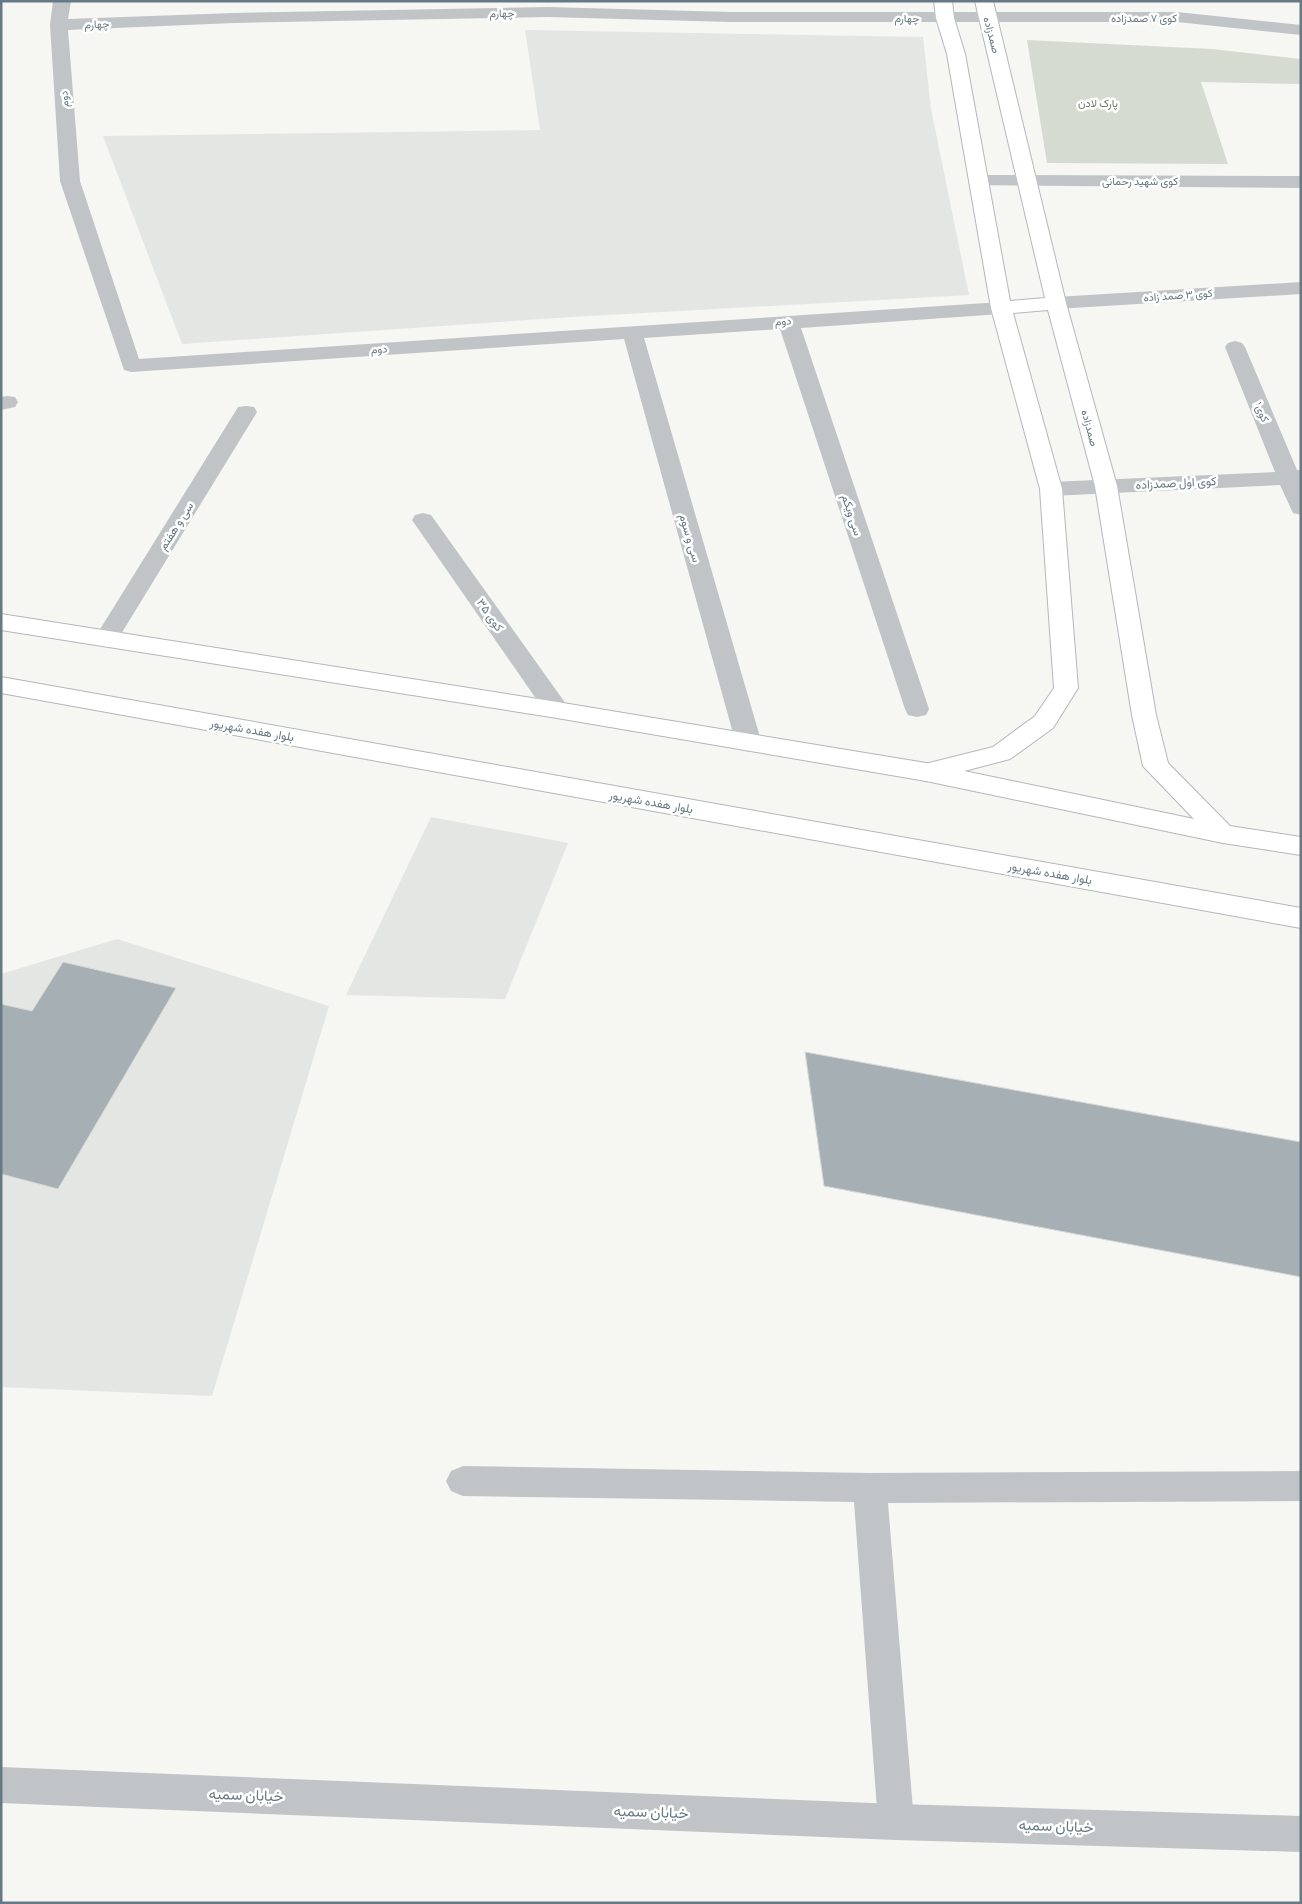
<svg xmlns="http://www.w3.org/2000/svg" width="1302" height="1904" viewBox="0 0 1302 1904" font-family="Signika,Vazirmatn,sans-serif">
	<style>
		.built { fill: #e4e6e4 }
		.green { fill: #d6dbd2 }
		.building { fill: #a6b0b4; stroke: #d8d8d6 }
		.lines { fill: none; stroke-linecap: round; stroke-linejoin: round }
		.secondary-casing { stroke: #b2b8bc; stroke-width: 2 }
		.primary-casing { stroke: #b1b7ba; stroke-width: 2 }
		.minor { fill: #c0c4c7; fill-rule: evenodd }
		.tertiary { fill: #c0c4c7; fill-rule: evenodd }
		.secondary { fill: #fff; fill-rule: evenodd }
		.primary { fill: #fff; fill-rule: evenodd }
		.labels { text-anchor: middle; stroke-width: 5; stroke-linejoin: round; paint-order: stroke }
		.far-street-label { font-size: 11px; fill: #667984; stroke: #fff }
		.far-park-label { font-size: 11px; fill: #6b7b65; stroke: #fff }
		.street-label { font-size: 12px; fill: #667984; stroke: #fff }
		.near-street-label { font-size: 15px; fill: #667984; stroke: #fff }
	</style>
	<rect width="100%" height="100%" fill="#f6f6f3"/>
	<!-- built -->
	<path class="built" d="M525,30L923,37L931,109L969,295L571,317L182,344L103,136L540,130Z
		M431,817L568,843L505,999L346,995Z
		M117,939L329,1006L212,1396L1,1387V974Z"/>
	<!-- green -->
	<path class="green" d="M1027,40L1212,49L1301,59V84L1201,82L1228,164L1047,163Z"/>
	<!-- building -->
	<path class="building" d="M63,962L176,988L58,1189L1,1174V1004L32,1011Z
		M805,1052L1301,1142V1277L824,1186Z"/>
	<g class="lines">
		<!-- secondary casing -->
		<g class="secondary-casing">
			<path id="secondary" d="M934,1H952L954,18L965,54L1010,301L1045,298L975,1H993L1066,303L1117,486L1156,715L1168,763L1232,828L1236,834L1232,840L1223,843L1214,840L1143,766L1132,715L1095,486L1048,310L1013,313L1062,489L1078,688L1053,728L1010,759L926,781L917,778L913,772L917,766L993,747L1035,716L1054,688L1040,489L991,308L947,54L936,18Z"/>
		</g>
		<!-- primary casing -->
		<g class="primary-casing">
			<path id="primary" d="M1,614L557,702L926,763L1223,825L1301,837V855L1223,843L926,781L557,718L1,630Z
				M1,677L1301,908V928L1,693Z"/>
		</g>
		<!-- minor -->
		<path class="minor" d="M53,1H71L68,19L234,13L548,7L731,12H1177L1301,25V35L1177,22H731L548,17L234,23L68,30L80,181L139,359L1001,302L1008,304L1011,308L1008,312L1001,314L801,328L929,709L926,715L917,717L908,715L905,709L780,329L644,338L762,744L758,750L749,752L740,750L736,744L624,339L131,372L124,370L60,181L50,25Z
			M979,175L1301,176V188L972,185L969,181L972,177Z
			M1301,282V294L1056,309L1049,307L1046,303L1049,299L1056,297Z
			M1235,341L1242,343L1245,347L1297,470H1301V515L1293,513L1280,485L1051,496L1043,494L1040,489L1043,484L1051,482L1275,472L1225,347L1228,343Z
			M7,396L15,397L18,402L15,407L1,410V397Z
			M246,406L254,407L257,412L118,639L115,644L106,647L97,644L94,639L235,412L238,407Z
			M423,513L431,515L566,704L569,710L566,716L557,718L548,716L412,520L415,515Z
			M463,1466L870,1473L1301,1471V1501L888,1503L914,1822L909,1835L896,1840L883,1835L878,1822L854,1502L463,1496L451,1491L446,1481L451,1471Z"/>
		<!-- tertiary -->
		<path class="tertiary" d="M1,1767L896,1804L1301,1816V1852L896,1840L1,1803Z"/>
		<!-- secondary -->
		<use href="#secondary" class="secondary"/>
		<!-- primary -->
		<use href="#primary" class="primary"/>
	</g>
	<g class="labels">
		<!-- far-street labels -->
		<g class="far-street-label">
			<text transform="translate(502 13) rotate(-1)" y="4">چهارم</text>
			<text x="907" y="22">چهارم</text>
			<text x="1144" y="22">کوی ۷ صمدزاده</text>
			<text transform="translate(97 24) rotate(-2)" y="4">چهارم</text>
			<text transform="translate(992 35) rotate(75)" y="4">صمدزاده</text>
			<text transform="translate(64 99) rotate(-94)" y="4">دوم</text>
			<text x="1140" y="185">کوی شهید رحمانی</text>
			<text transform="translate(1178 295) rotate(-4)" y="4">کوی ۳ صمد زاده</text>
			<text transform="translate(783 321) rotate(-4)" y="4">دوم</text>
			<text transform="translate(379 349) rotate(-4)" y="4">دوم</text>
			<text transform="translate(1262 412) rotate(67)" y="4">کوی۱</text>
			<text transform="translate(1090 428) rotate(75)" y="4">صمدزاده</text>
		</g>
		<!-- far-park labels -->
		<g class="far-park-label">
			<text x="1098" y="107">پارک لادن</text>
		</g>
		<!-- street labels -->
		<g class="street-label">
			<text transform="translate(1176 483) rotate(-3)" y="4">کوی اول صمدزاده</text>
			<text transform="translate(852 515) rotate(72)" y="4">سی ویکم</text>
			<text transform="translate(176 526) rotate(-58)" y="4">سی و هفتم</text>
			<text transform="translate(690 538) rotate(74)" y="4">سی و سوم</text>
			<text transform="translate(490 615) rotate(55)" y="4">کوی ۳۵</text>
			<text transform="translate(252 730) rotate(10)" y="4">بلوار هفده شهریور</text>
			<text transform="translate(651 802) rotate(10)" y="4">بلوار هفده شهریور</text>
			<text transform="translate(1050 873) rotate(10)" y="4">بلوار هفده شهریور</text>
		</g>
		<!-- near-street labels -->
		<g class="near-street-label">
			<text transform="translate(246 1795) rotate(2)" y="5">خیابان سمیه</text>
			<text transform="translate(651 1812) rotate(2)" y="5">خیابان سمیه</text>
			<text transform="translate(1056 1826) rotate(2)" y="5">خیابان سمیه</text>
		</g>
	</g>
	<!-- border -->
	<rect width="1302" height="1904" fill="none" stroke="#667984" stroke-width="5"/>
</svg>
